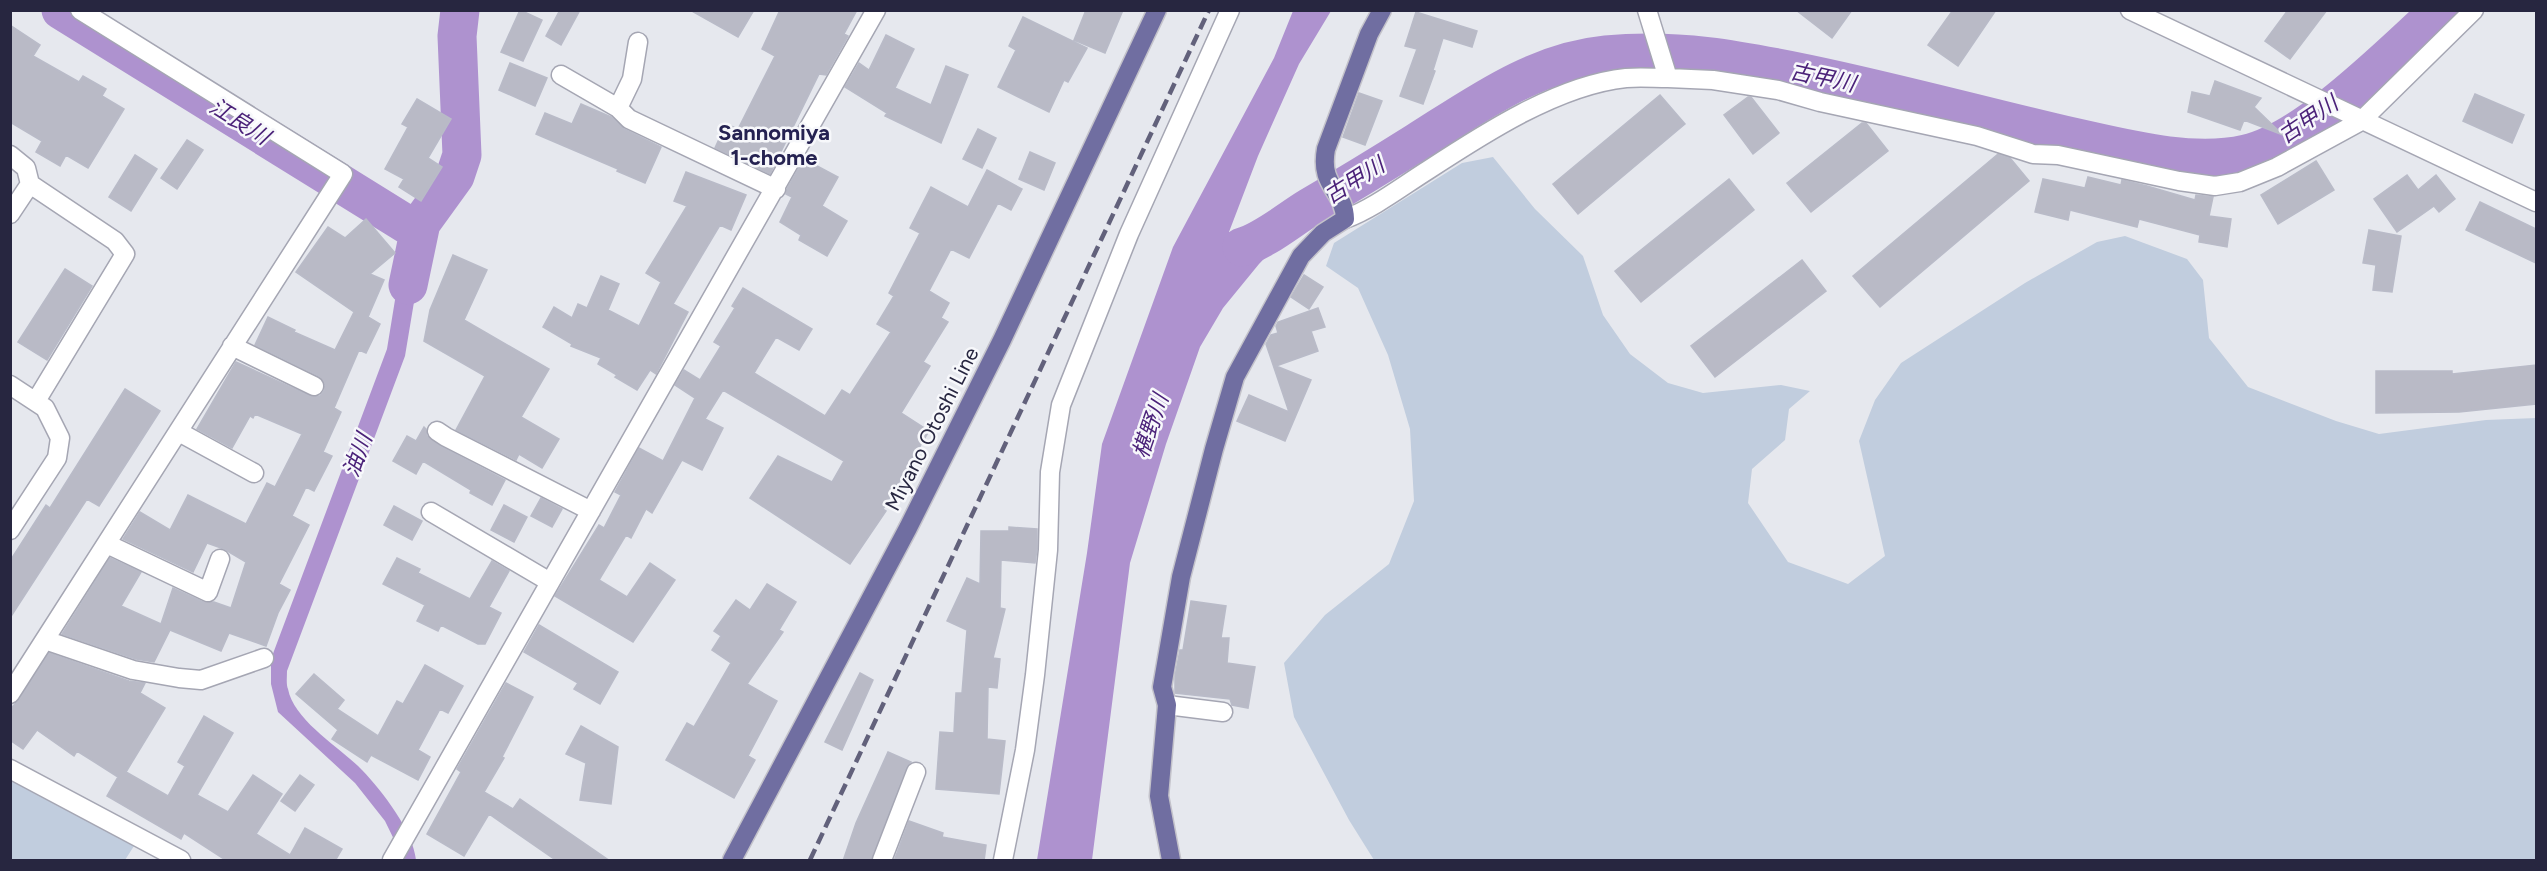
<svg xmlns="http://www.w3.org/2000/svg" width="2547" height="871" viewBox="0 0 2547 871" font-family="Figtree,'Noto Sans JP',sans-serif">
	<style>
		.green { fill: #c1cdde }
		.water { fill: #ae92cf }
		.lines { fill: none; stroke-linecap: round; stroke-linejoin: round }
		.river { stroke: #ae92cf; stroke-width: 39 }
		.building { fill: #b9bac6; stroke: #b9bbc8; stroke-width: 1.5 }
		.minor-casing { stroke: #a5a6b3; stroke-width: 21 }
		.major-casing { stroke: #c3c2ca; stroke-width: 21 }
		.minor { stroke: #fff; stroke-width: 18 }
		.major { stroke: #706ea1; stroke-width: 18 }
		.rail { stroke: #62617b; stroke-width: 4.5; stroke-dasharray: 12 6; stroke-linecap: butt }
		.labels { text-anchor: middle; stroke-width: 5; stroke-linejoin: round; paint-order: stroke }
		.street-label { font-size: 21px; fill: #272640; stroke: #f7f8fb }
		.water-label { font-size: 22px; font-style: italic; fill: #4b2279; stroke: #f7f8fb }
		.neighbourhood-label { font-size: 22px; font-weight: bold; fill: #252251; stroke: #f7f8fb }
	</style>
	<rect width="100%" height="100%" fill="#e6e8ee"/>
	<!-- green -->
	<path class="green" d="M1493,157L1535,209L1583,256L1603,315L1630,354L1668,383L1703,393L1781,385L1810,391L1789,409L1785,440L1752,469L1748,503L1788,562L1848,584L1885,556L1859,441L1875,400L1901,363L2025,283L2097,242L2125,236L2187,259L2203,280L2209,338L2248,387L2336,421L2379,434L2486,420L2536,418V860H1374L1349,820L1294,717L1284,663L1325,615L1389,564L1414,501L1410,429L1388,355L1358,288L1326,266L1334,243L1462,163Z
		M10,776L134,846L125,860H11Z"/>
	<!-- water -->
	<path class="water" d="M1293,11H1331L1299,64L1258,156L1229,232L1245,241L1280,220L1306,222L1282,240L1259,264L1223,308L1200,347L1166,444L1130,563L1092,860H1037L1087,553L1102,444L1173,247L1274,58Z
		M419,232L422,254L405,356L287,671C287,677 286,684 288,689C294,721 341,748 362,770C383,792 413,831 416,860H404L385,821L355,783L278,712L271,684V659L387,349L403,251Z"/>
	<g class="lines">
		<!-- river -->
		<path class="river" d="M61,10L419,232
			M1242,247C1264,241 1290,219 1310,207C1346,186 1382,164 1417,142C1476,105 1534,62 1606,55C1677,48 1739,60 1808,74C1894,92 1979,115 2064,135C2120,147 2189,167 2246,154C2308,140 2392,53 2440,10
			M408,285L421,223L455,176L462,155L457,36L460,10"/>
	</g>
	<!-- building -->
	<path class="building" d="M520,10L542,20L523,61L501,52Z
		M560,10H580L561,45L546,36Z
		M690,10H754L738,37Z
		M780,10H857L844,34L848,36L826,75L819,74L770,174L715,148L726,124L738,129L775,56L762,49Z
		M1086,10H1123L1105,53L1074,40Z
		M1796,10H1852L1832,38Z
		M1953,10H1996L1958,66L1928,45Z
		M2288,10H2327L2290,59L2265,41Z
		M1416,12L1477,31L1472,47L1443,38L1433,70L1435,71L1423,104L1400,96L1417,49L1405,46Z
		M1023,17L1087,48L1068,82L1064,80L1049,112L998,87L1016,50L1009,46Z
		M10,25L40,45L33,56L79,82L83,76L106,89L102,96L124,109L88,168L66,155L60,166L36,152L42,141L10,122Z
		M886,35L914,49L895,88L931,105L946,66L968,75L941,143L885,116L887,113L845,87L859,63L869,70Z
		M510,63L547,78L535,106L499,90Z
		M2215,81L2261,98L2254,107L2283,135L2244,120L2240,130L2188,112L2192,92L2210,96Z
		M1359,93L1382,101L1365,145L1343,137Z
		M2475,94L2524,115L2512,143L2463,121Z
		M1660,95L1685,124L1578,214L1553,184Z
		M1748,97H1751L1779,133L1753,154L1724,115Z
		M417,99L451,119L428,158L442,167L421,201L399,187L404,179L385,169L408,127L402,124Z
		M581,104L611,117L624,129L661,147L645,183L617,171L618,169L536,134L545,113L572,124Z
		M1862,123H1866L1888,151L1811,212L1787,183Z
		M978,129L996,138L982,168L963,159Z
		M187,140L203,150L177,189L161,178Z
		M1030,152L1055,163L1044,190L1019,179Z
		M1998,154L2010,158L2029,181L1880,307L1853,276Z
		M135,155L157,169L131,211L109,197Z
		M804,159L838,177L822,206L847,221L827,256L799,240L801,235L780,222L792,197L786,194L787,189Z
		M2316,161L2334,190L2278,224L2261,195Z
		M987,170L1022,189L1011,210L998,203L969,258L951,249L929,291L949,303L941,318L948,322L923,362L930,366L901,413L929,431L883,509L886,511L850,564L750,498L778,456L832,482L844,461L723,390L705,419L723,428L702,470L682,460L652,513L646,509L631,538L626,535L599,580L627,597L650,563L675,580L633,642L555,596L599,525L604,528L621,495L615,492L639,448L663,461L695,398L675,385L684,370L700,380L721,346L714,342L735,308L732,306L743,288L812,329L799,350L776,337L754,373L825,416L842,390L850,395L891,332L877,324L894,296L889,293L920,233L910,228L931,187L968,207Z
		M686,172L746,195L731,230L720,225L673,304L688,312L656,374L650,370L637,390L615,377L617,375L598,364L601,358L571,346L572,344L543,327L554,307L572,318L578,304L587,308L601,276L619,284L608,310L639,326L661,282L646,273L687,206L674,201Z
		M2407,175L2418,190L2436,175L2455,199L2439,212L2434,206L2397,232L2374,199Z
		M2088,177L2121,185L2122,180L2147,186L2195,200L2196,195L2213,197L2209,216L2231,219L2227,247L2199,242L2200,235L2139,219L2137,227L2070,210L2068,220L2035,212L2043,179L2085,188Z
		M1729,179L1754,210L1641,302L1615,271Z
		M2480,202L2536,229V263L2466,230Z
		M366,219L395,253L370,274L384,280L368,317L380,324L366,353L359,350L334,408L341,412L323,452L332,456L314,491L306,487L292,516L309,525L279,584L290,590L278,613L266,646L229,633L221,651L170,630L154,662L136,659L62,634L110,558L141,572L121,606L161,624L173,588L203,602H214L231,608L246,562L224,549L207,543L193,572L123,539L140,512L170,530L188,495L246,524L267,483L275,487L302,434L255,414L253,418L250,416L232,448L197,429L236,362L310,396H320L324,391L325,385L319,376L255,345L268,317L295,330L294,332L335,350L354,312L296,272L328,227L345,238Z
		M2369,230L2401,236L2392,292L2373,290L2376,265L2363,263Z
		M453,255L487,270L464,320L549,369L521,417L559,439L542,468L519,454L516,460L456,430L485,376L424,341L430,310Z
		M1802,260L1826,291L1715,377L1691,346Z
		M65,269L92,286L47,360L18,342Z
		M1304,275L1323,287L1309,309L1291,297Z
		M1318,308L1325,327L1311,331L1318,351L1276,366L1311,380L1285,441L1237,421L1249,395L1289,412L1266,344L1271,335L1278,333L1276,326L1278,322Z
		M2536,365V404L2459,412L2376,413V371H2452V374Z
		M125,389L160,411L99,506L87,499L10,618V561L46,505L50,508Z
		M424,427L426,429L427,436L440,446L505,480L492,505L470,493L471,490L423,461L416,474L393,461L407,436L416,441Z
		M541,498L562,509L552,527L531,516Z
		M504,505L527,517L514,542L491,530Z
		M394,506L422,521L412,540L384,525Z
		M1009,527L1037,529V549L1035,563L1001,560L1000,608L1005,609L993,658L1000,659L997,688L988,687L987,739L1005,741L999,794L936,789L940,732L954,733L956,693H962L967,630L947,621L967,578L980,584L981,531H1009Z
		M397,558L420,569L418,573L470,599L492,561L509,571L489,607L501,613L485,644H478L441,625L438,631L417,621L425,605L383,584Z
		M767,584L796,602L779,630L783,632L747,684L777,701L748,756L755,760L734,798L666,760L687,723L694,727L731,663L712,650L721,636L714,631L736,600L750,610Z
		M1191,601L1226,606L1221,638H1229L1227,663L1255,667L1248,708L1232,705L1230,699L1175,693V676L1180,650H1183Z
		M539,625L618,672L600,704L574,689L578,683L524,652Z
		M49,653L129,681L145,683L140,693L165,708L126,772L168,796L185,766L178,762L204,716L233,733L197,795L228,812L253,775L282,794L256,834L290,855L305,828L342,849L335,861H227L184,833L181,839L107,796L118,777L77,751L74,756L37,730L23,749L10,740V709L19,700Z
		M425,665L463,686L448,713L440,709L418,750L430,757L418,780L371,755L367,762L332,739L338,730L296,694L314,674L344,700L337,709L378,736L397,701L403,704Z
		M860,673L873,680L842,750L825,742Z
		M506,683L533,697L502,757L504,758L484,792L513,809L520,799L610,861H557L489,814L464,856L427,834L461,772L457,769Z
		M581,726L618,747L611,804L580,800L586,763L566,754Z
		M888,752L911,762L906,768L871,861H843L856,823Z
		M300,775L314,785L295,811L281,801Z
		M909,821L943,833L942,837L986,845L984,861H894Z"/>
	<g class="lines">
		<!-- minor casing -->
		<g class="minor-casing">
			<path id="minor" d="M2130,10L2536,202
				M561,75L618,108L629,119L776,189
				M1668,78L1713,80L1778,90L1820,102L1977,136L2033,154L2058,155L2179,181L2215,186L2240,182L2277,167L2361,121L2474,10
				M618,108L632,79L638,42
				M10,155L26,168L30,184L10,214
				M30,184L115,241L125,254L36,401
				M1345,219C1374,208 1401,187 1428,170C1483,134 1558,85 1626,78C1640,77 1654,78 1668,78L1647,10
				M232,346L314,386
				M10,385L45,408L60,438L57,458L10,530
				M437,431L446,437L591,511
				M179,432L254,473
				M431,512L550,582
				M107,544L208,592L220,559
				M45,640L133,670L179,678L201,680L264,658
				M10,694L343,174L80,10
				M1167,705L1223,712
				M10,769L181,860
				M392,860L876,10
				M882,860L916,772
				M1003,860L1025,750L1035,675L1048,550L1050,472L1061,405L1129,234L1230,10"/>
		</g>
		<!-- major casing -->
		<g class="major-casing">
			<path id="major" d="M732,860L908,528L1002,340L1157,10
				M1171,860L1159,796L1167,705L1162,687L1181,577L1214,449L1235,377L1301,256L1323,233L1345,219C1344,189 1319,187 1326,149L1369,34L1382,10"/>
		</g>
		<!-- minor -->
		<use href="#minor" class="minor"/>
		<!-- major -->
		<use href="#major" class="major"/>
		<!-- rail -->
		<path class="rail" d="M810,860L1209,10"/>
	</g>
	<g class="labels">
		<!-- street labels -->
		<g class="street-label">
			<text transform="translate(932 429) rotate(-63)" y="7">Miyano Otoshi Line</text>
		</g>
		<!-- water labels -->
		<g class="water-label">
			<text transform="translate(1823 77) rotate(12)" y="8">古甲川</text>
			<text transform="translate(2308 119) rotate(-34)" y="8">古甲川</text>
			<text transform="translate(240 121) rotate(32)" y="8">江良川</text>
			<text transform="translate(1354 180) rotate(-32)" y="8">古甲川</text>
			<text transform="translate(1150 426) rotate(-71)" y="8">椹野川</text>
			<text transform="translate(357 455) rotate(-70)" y="8">油川</text>
		</g>
		<!-- neighbourhood labels -->
		<g class="neighbourhood-label">
			<text x="774" y="140">Sannomiya<tspan x="774" dy="25">1-chome</tspan></text>
		</g>
	</g>
	<!-- border -->
	<rect width="2547" height="871" fill="none" stroke="#272640" stroke-width="24"/>
</svg>
